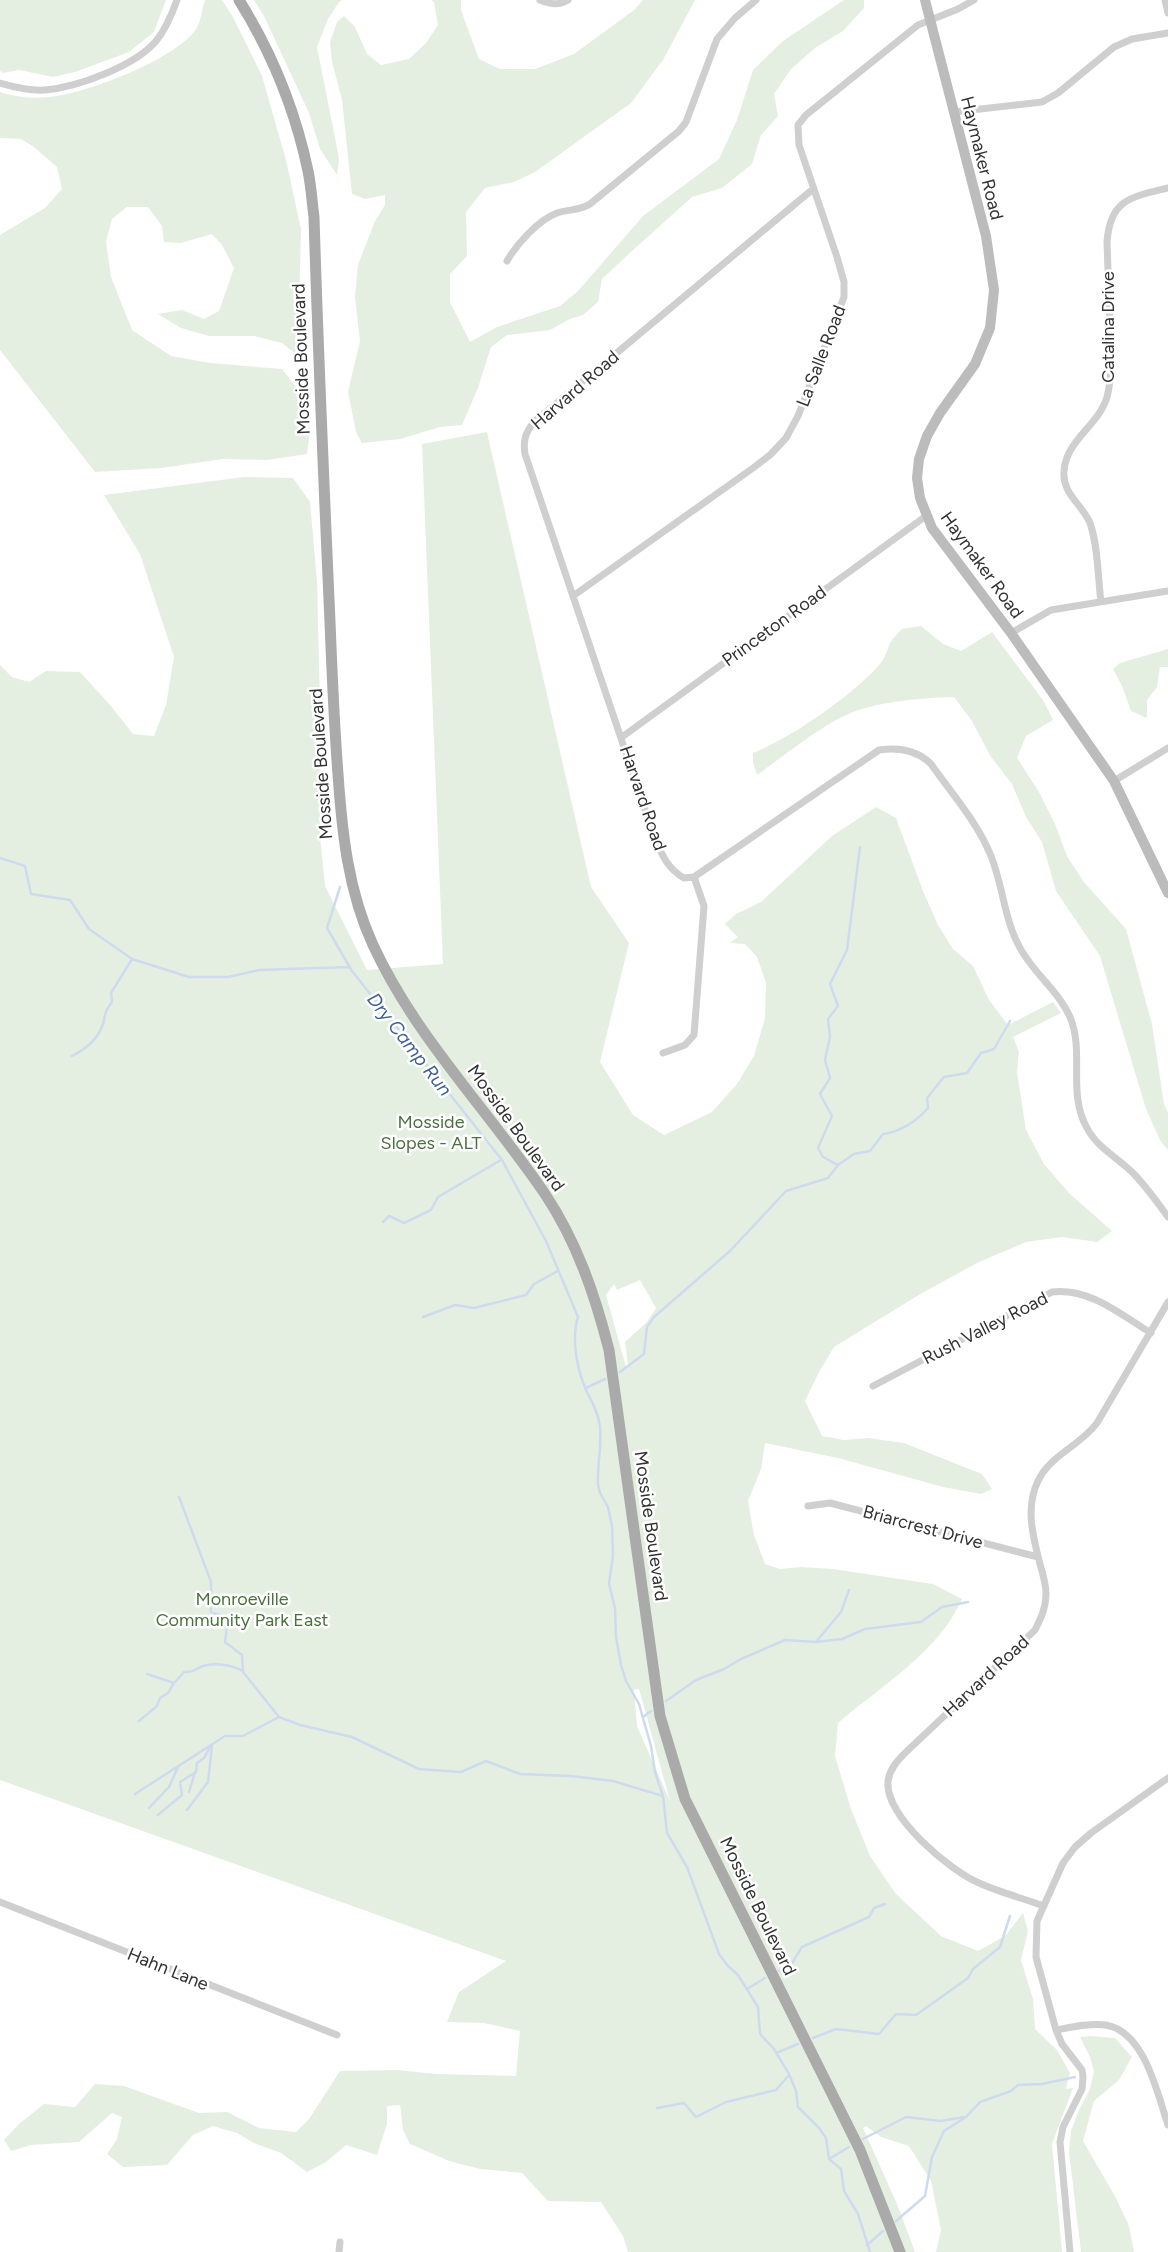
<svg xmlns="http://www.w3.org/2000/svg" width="1168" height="2252" viewBox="0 0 1168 2252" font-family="Figtree,sans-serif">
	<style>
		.green { fill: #e5efe1; fill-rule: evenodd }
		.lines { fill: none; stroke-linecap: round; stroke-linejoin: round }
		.stream { stroke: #cedaee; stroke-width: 2.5 }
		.street { stroke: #cfcfcf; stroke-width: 7 }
		.secondary { stroke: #bcbcbc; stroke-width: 10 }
		.primary { stroke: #aaa; stroke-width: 11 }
		.labels { text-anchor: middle; stroke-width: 5; stroke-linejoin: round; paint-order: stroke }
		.street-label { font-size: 18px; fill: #323232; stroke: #fff }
		.park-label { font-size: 18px; fill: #4a703e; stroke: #fff }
		.water-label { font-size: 19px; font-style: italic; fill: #3e6097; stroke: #fff }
	</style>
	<rect width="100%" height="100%" fill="#fff"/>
	<!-- green -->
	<path class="green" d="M0,0H166L154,32L129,52L75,72L53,77L19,70L3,73L0,71Z
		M205,0H222L233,17L262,76L286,160L301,229L299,312L307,363L282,343L254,336H209L181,328L158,314L182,310L204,319L219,311L234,268L222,245L212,234L181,243L164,242L162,226L148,207H127L112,219L106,242L111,277L132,330L171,356L210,363L282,369L303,396L310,430L307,454L267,460L223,459L161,468L95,472L0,350V235L45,208L62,189L57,167L34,147L21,139L0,138V92C15,97 33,99 49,97C85,94 175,60 196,29C201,22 202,8 205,0Z
		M254,0H342L339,2L328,19L317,47L339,158L337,175L320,149L309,113L264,16Z
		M431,0H461V10L479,59L500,69H535L574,54L634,10L643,0H695L663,60L631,103L535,172L514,182L485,188L466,212L467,256L450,274V302L470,342L497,327L560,306L578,291L643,216L719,159L737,120L753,70L783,41L844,0H864V8L843,31L815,48L791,69L774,94L778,116L761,135L752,164L722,188L692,197L632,251L602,279L598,302L583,315L570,319L550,330L507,335L491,347L478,388L462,425L440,427L400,439L362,443L356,432L348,392L360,341L355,297L358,265L375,221L385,205V195L365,199L352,194L342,100L332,62L330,42L337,22L344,16L355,27L367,54L381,65L409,59L426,43L438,25L434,2Z
		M487,432L591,887L629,943L600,1062L633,1115L664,1135L712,1112L737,1084L754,1056L765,1018L766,983L757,957L745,944L730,943L738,937L725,924L736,914L761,902L832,836L876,807L896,818L923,891L938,925L953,949L973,966L989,1000L1008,1025L1053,1002L1061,1013L1013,1037L1019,1052L1017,1072L1026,1130L1044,1164L1069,1193L1112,1231L1097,1242L1062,1237L1026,1242L979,1262L922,1293L834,1347L819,1372L805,1401L822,1436L844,1440L868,1438L904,1443L982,1474L992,1489L981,1494L943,1487L838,1458L765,1443L761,1469L748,1501L754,1535L765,1564L780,1569L801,1567L833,1569L933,1584L962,1599C938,1653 882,1685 838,1723L835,1756L851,1809L870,1856L896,1894L941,1936L978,1951L1005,1936L1023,1913L1028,1931L1021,1960L1033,1999L1035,2029L1057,2050L1070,2073L1066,2089L1073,2088L1052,2144L1062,2252H936L941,2230L931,2181L909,2146L881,2137L866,2126L863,2128L897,2204L915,2252H628L623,2236L601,2202L548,2201L522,2173L480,2169L449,2161L410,2144L403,2130L400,2105L387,2106V2124L377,2155L346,2145L326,2162L307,2172L281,2153L254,2143L237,2133L213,2126L193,2135L167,2165L123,2167L107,2154L117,2139L122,2117L112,2113L79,2142L31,2145L11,2151L4,2140L19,2124L44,2104L75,2107L95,2084L124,2086L199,2113L227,2112L259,2128L296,2132L309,2119L340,2071L398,2070L436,2074L516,2076L520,2031L484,2023L447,2022L459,1992L506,1961L0,1780V665L12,677L29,682L46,671L80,672L111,706L133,734L154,736L166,705L174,657L140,554L104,495L244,477L293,478L310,502L317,581L321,747L320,836L325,886L367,970L443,964L422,444ZM640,1280L656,1308L647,1322L625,1342L628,1365L626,1367L606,1295L614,1284L617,1290ZM639,1689L670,1801L637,1726L634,1690Z
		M921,626L943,644L961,651L992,632L1043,700L1053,720L1026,736L1017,758L1039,792L1055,824L1067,856L1083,881L1126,929L1152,1024L1164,1104L1168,1113V1150L1160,1140L1146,1109L1100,956L1056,891L1042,842L1026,817L1012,784L991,757L972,721L954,697C922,698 880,701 851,713C821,725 784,756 757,775L753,762V753C791,738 853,695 880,664C885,658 887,650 890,643C893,638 898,633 902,629Z
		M1168,649V667H1160L1157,687L1147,700V718L1131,711L1122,686L1113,669L1120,663Z
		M1090,2036L1115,2038L1132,2057L1119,2080L1094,2101L1083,2141L1116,2198L1129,2226L1134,2252H1081L1069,2152L1071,2131L1079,2110L1090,2089L1094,2071L1090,2057L1080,2037Z"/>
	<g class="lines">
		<!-- stream -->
		<path class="stream" d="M0,858L25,866L31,894L70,900L89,929L132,959L189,977H228L259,970L349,967
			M340,887L327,928L352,971L502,1160L546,1241L578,1317C571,1339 577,1369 586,1390C592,1402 598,1412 600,1426C602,1445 597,1465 598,1485L600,1493L608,1507L612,1526L613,1556L609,1583L615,1609L616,1637L621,1665L626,1681L639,1704L651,1746L655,1772L663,1796L667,1833L687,1867L719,1954L728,1966L738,1975L758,2007L760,2034L774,2049L789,2074L796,2091L798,2107L819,2128L826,2138L829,2159L841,2169L844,2191L858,2214L870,2252
			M72,1056C86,1049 98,1039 103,1024C106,1012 104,1013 112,1002L111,993L132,959
			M838,1165L823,1157L818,1148L832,1116L820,1094L830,1078L825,1060L830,1037L828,1019L838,1006L830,984L847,950L860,847
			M383,1222L389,1216L404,1223L431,1210L438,1197L501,1160
			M423,1317L455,1305L474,1308L526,1295L534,1284L558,1271
			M620,1372L644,1354L647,1327L654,1317L730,1251L786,1191L828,1178L838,1165L854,1154L870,1151L883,1134C900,1132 917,1121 928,1108L927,1098L944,1077L967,1073L981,1053L994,1049L1010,1021
			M586,1388L605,1379
			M179,1497L211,1582V1612L228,1618L225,1642L242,1655L243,1672L279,1717L300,1725L352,1737L419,1769L461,1772L486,1761L520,1774L571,1776L613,1781L663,1796
			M816,1642L841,1612L849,1590
			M147,1674L174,1683L184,1672C195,1672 193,1670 203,1666C215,1662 232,1665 243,1671
			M666,1701L696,1680L724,1669L741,1659L785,1640L816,1642L842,1639L865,1629L921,1622L942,1607L968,1602
			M643,1717L651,1711
			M139,1721L157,1706L160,1698L168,1693L174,1683
			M189,1792L195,1772
			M135,1794L225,1736H243L279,1717
			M149,1808L169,1787L178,1767
			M187,1810L208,1782L212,1746
			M158,1815L182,1795L180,1782L196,1772L197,1763L204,1758L211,1746
			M779,1971L792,1963L802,1947L869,1917L874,1908L885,1904
			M747,1989L765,1978
			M813,2038L836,2029L879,2034L896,2014L916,2015L968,1978L973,1969L1000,1947L1010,1916
			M776,2053L798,2044
			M657,2108L684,2103L696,2117L726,2102L776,2090L789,2075
			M863,2139L906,2117L941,2121L964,2117
			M829,2159L849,2147
			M896,2221L925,2196L932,2157L944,2131L966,2117L980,2102L1011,2091L1018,2085L1042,2084L1075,2077
			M867,2245L883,2231"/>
		<!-- street -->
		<path class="street" d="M540,0C550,4 558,6 568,0
			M1165,0L1168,13
			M0,83C14,87 31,91 45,90C78,87 135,66 156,41C166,29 172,14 177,0
			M954,112L1042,102L1058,93L1114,47L1132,39L1168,33
			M813,189L534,422C525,433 523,441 525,454L655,839C662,855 668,869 684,878L694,877L879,750C899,747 917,750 931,764C952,794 978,823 991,856C1003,886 1004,918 1019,946C1032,972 1058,990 1070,1017C1085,1053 1067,1093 1087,1128C1098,1149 1119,1158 1135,1175C1147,1188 1158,1203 1168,1217
			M507,261C516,245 538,220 557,213C568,209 579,211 590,204L679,131L686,122L717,39L735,18L756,0
			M573,596L753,468L770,455L786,438L798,416L844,297V282L837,257L799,145L798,125L806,115L918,25L958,9L974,0
			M1101,602C1098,579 1098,545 1090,523C1082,504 1062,494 1064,471C1066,440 1099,425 1107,397C1113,374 1111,349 1110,325C1109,297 1108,270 1107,242C1110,199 1131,197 1168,188
			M1011,633L1051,610L1168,591
			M622,737L926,516
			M1114,781L1168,748
			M663,1053L685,1045L694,1035L704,906L694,877
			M873,1386L1052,1292C1090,1288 1120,1314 1151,1333
			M808,1506L830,1503L1038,1557
			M0,1902L337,2035
			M1044,1906C1022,1898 999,1892 979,1883C950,1871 885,1816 888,1782C889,1770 897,1761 905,1753L1035,1630C1041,1618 1046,1608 1046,1594C1046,1584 1043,1574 1040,1564C1033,1537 1025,1508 1038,1481C1050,1455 1080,1446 1097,1423L1168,1302
			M1056,2030C1072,2027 1090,2023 1106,2025C1145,2032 1157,2093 1168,2125
			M339,2252L340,2242
			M1070,2252L1060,2142L1063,2127L1082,2089L1083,2077L1082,2070L1062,2044L1056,2030L1036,1957L1037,1921L1063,1863L1075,1847L1091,1833L1168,1778"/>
		<!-- secondary -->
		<path class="secondary" d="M925,0L986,236L994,290L990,328L975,364L940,413L927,436L919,459L917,478L920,498L932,528L1011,633L1114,781L1168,893"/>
		<!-- primary -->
		<path class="primary" d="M239,0C272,53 295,109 308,171C311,185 312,202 314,217C318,352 324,487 330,622C332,673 334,723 338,774C342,832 348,891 373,945C416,1038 488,1110 545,1194C577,1242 595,1295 609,1350L660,1716L685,1799L860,2150L900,2252"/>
	</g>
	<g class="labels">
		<!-- street labels -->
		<g class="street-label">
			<text transform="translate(982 158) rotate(76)" y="6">Haymaker Road</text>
			<text transform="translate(1108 327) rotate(-90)" y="6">Catalina Drive</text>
			<text transform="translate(821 356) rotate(-69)" y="6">La Salle Road</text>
			<text transform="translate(301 359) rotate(-92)" y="6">Mosside Boulevard</text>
			<text transform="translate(575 390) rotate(-41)" y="6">Harvard Road</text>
			<text transform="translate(982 565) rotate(54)" y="6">Haymaker Road</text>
			<text transform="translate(774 626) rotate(-36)" y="6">Princeton Road</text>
			<text transform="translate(321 764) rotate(-94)" y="6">Mosside Boulevard</text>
			<text transform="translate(643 798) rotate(71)" y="6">Harvard Road</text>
			<text transform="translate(516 1128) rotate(54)" y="6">Mosside Boulevard</text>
			<text transform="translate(985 1328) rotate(-27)" y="6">Rush Valley Road</text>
			<text transform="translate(651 1526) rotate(82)" y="6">Mosside Boulevard</text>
			<text transform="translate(923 1527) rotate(15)" y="6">Briarcrest Drive</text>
			<text transform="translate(986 1676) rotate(-43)" y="6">Harvard Road</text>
			<text transform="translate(758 1906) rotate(64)" y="6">Mosside Boulevard</text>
			<text transform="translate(168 1969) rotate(22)" y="6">Hahn Lane</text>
		</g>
		<!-- park labels -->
		<g class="park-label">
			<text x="431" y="1128">Mosside<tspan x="431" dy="21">Slopes - ALT</tspan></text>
			<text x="242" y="1605">Monroeville<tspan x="242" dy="21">Community Park East</tspan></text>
		</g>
		<!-- water labels -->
		<g class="water-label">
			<text transform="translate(410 1044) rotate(52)" y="7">Dry Camp Run</text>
		</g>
	</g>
</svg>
